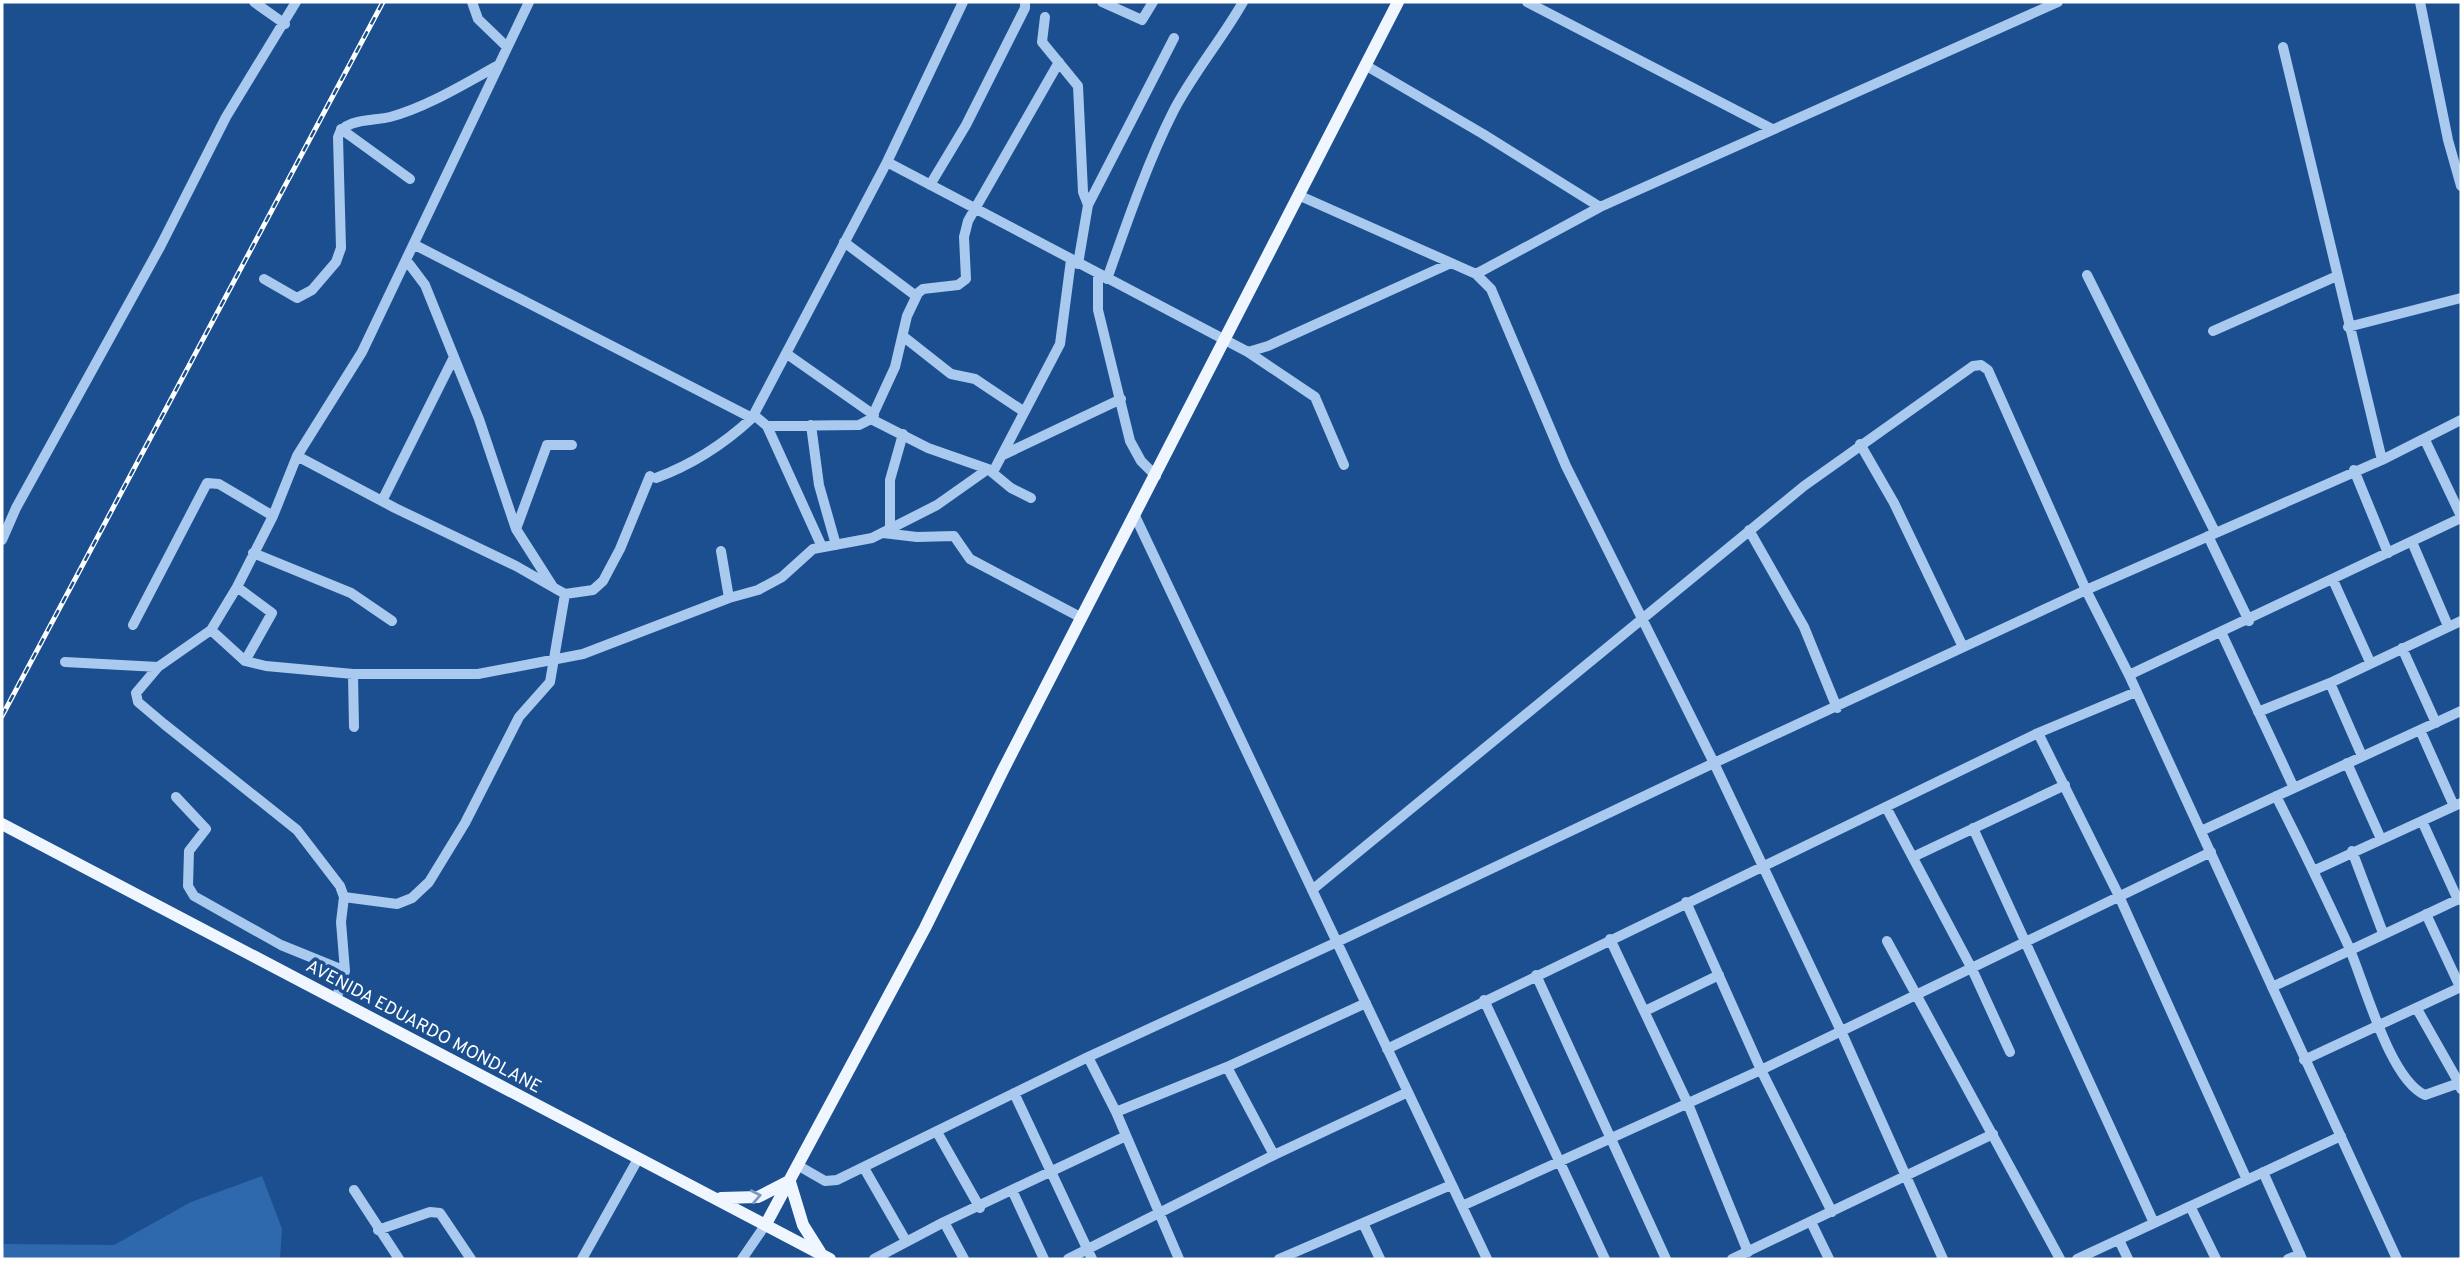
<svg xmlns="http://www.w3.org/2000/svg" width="2463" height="1261" viewBox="0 0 2463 1261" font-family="Overpass,sans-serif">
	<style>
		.green { fill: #2e69ad }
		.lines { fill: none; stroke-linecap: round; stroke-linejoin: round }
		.minor { stroke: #a9c9ee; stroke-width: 10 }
		.major { stroke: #f0f6ff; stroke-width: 12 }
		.rail-casing { stroke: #fff; stroke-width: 5 }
		.rail { stroke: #1b4f8f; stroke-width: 2.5; stroke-dasharray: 8; stroke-linecap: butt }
		.oneway { stroke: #7b9ac1 }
		.labels { text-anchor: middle; stroke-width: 7; stroke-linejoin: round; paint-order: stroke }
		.street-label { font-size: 18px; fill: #fff; stroke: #1b4f8f }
	</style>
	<rect width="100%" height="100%" fill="#1b4f8f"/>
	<!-- green -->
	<path class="green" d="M262,1176L282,1229L280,1259H2L4,1244L114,1245L191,1202Z"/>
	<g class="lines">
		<!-- minor -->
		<path class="minor" d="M254,2L285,24
			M472,2L478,19L506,46
			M1102,2L1142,20L1153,2
			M1527,2L1772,129
			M2420,2L2448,140L2461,186
			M1045,17L1042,42L1078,86L1083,192L1088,205
			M2283,47L2382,460
			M1365,65L1483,134L1600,207
			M341,129L410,179
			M887,162L1248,352L1268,346L1451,263
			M930,185L966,125L1025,8V2
			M1298,195L1476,274L1491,289L1566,466L1714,763L1841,1031L1943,1259
			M844,242L916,296
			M415,245L752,418L887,162L963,2
			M407,261L425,285L479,419L516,529L553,587
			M1078,264L1088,205L1174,38
			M1476,274L1600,207L2058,2
			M1098,275V310L1130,441L1141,461L1156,476
			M2087,275L2215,532
			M264,279L297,298L312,290L336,262L341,248L338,137C343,118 374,121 390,117C427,107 464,84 497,66
			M1107,279C1126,225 1148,161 1174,110C1194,72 1222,39 1243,2
			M2348,327L2461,298
			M2213,331L2337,276
			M904,337L951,374L975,379L1023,411
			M1248,352L1315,397L1344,465
			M787,354L874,415
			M754,415L767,426L822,547
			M871,419L928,448L988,469L1011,488L1031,498
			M811,425L819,485L836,545
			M767,426L859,425L871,419L895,367L907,316L918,293L923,289L958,285L966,279L964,237L968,221L1059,62
			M2425,440L2461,516
			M1860,444L1894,503L1963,647
			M1003,455L1121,399
			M297,456L395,508L516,566L565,594L593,590L603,581L620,549L650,476
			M2354,470L2388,553
			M993,472L1060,344L1071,260
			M656,478C691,465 724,444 752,418
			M382,501L454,357
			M1135,516L1487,1259
			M516,529L547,445H572
			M890,529V480L903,434
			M1749,530L1804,627L1837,708
			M883,533L917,537L954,536L970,559L1082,618
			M2208,536L2249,621
			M2,540L16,508L160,247L226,117L296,2
			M2412,542L2448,626
			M721,551L729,598
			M253,553L351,593L392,621
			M2333,580L2370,662
			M237,587L272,613L245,661
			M133,625L207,483L219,484L273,516
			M211,630L245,661L266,666L353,674H478L583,654L729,598L758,590L782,577L813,549L872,538L937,505L988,469
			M2222,634L2294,788
			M2402,648L2436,723
			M65,662L158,667
			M353,674L354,727
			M2129,675L2461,518
			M2330,683L2362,756
			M2258,712L2330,683L2461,621
			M2420,730L2454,806
			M2038,733L2119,896L2247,1180
			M2347,763L2381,839
			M2276,796C2301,845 2325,895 2348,945C2364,981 2389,1079 2425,1095L2459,1083L2461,1089
			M176,797L206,829L189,851L188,886L194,896L281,945L345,971
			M1887,809L1972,969L2010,1052
			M2422,821L2458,900
			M1973,828L2154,1223
			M2201,831L2461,711
			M2352,851L2383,933
			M1913,857L2065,785
			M2313,871L2461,803
			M1312,890L1804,486L1973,366L1981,365L1988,370L2086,590L2129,675L2397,1259
			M344,897L397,904L412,898L429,882L465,823L519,717L550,682L565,594
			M1686,902L1761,1070L1832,1212
			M2426,914L2460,987
			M1610,939L1688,1104L1748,1252
			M1887,941L2060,1259
			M1536,975L1666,1259
			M2272,987L2461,898
			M336,1000L345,971L341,922L344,897L340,886L297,830L164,724L138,702L136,693L158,667L211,630L237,587L273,516L297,456L362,352L529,2
			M1484,1000L1605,1259
			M2417,1009L2459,1083
			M1645,1011L1719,975
			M1387,1049L2038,733L2136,692
			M1088,1057L1116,1112L1179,1259
			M2304,1060L2461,987
			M1227,1067L1274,1155
			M1014,1093L1092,1259
			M1116,1112L1227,1067L1366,1003
			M937,1132L980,1208
			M799,1166L825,1181L837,1180L1088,1057L1337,942L1714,763L2086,590L2382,460L2461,420
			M864,1168L906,1241
			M2263,1172L2302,1259
			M354,1190L399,1259
			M1012,1190L1044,1259
			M1462,1206L1761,1070L2211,852
			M2191,1208L2216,1259
			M944,1222L964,1259
			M1811,1222L1829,1259
			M1363,1223L1380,1259
			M378,1230L430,1212L440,1213L471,1259
			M2119,1240L2128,1259
			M582,1259L638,1159
			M742,1259L766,1224
			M874,1259L944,1222L1126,1136
			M1068,1259L1274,1155L1406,1093
			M1279,1259L1451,1185
			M1732,1259L1993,1134
			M2077,1259L2341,1136
			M2288,1259L2300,1254"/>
		<!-- major -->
		<path class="major" d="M2,824L830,1259
			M790,1182L803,1225L820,1252
			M721,1198L758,1197L789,1181
			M766,1224L925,928L1003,770L1398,2"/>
		<!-- rail casing -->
		<g class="rail-casing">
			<path id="rail" d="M2,716L383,2"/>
		</g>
		<!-- rail -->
		<use href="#rail" class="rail"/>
	</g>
	<!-- one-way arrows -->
	<defs><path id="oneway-chevron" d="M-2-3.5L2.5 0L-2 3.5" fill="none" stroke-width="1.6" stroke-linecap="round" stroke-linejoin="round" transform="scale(1.75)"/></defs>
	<use class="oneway" href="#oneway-chevron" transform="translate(756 1196) rotate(-11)"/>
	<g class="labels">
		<!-- street labels -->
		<g class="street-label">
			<text transform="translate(424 1026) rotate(28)" y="6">AVENIDA EDUARDO MONDLANE</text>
		</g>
	</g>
	<!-- border -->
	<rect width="2463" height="1261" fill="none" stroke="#ffffff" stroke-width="7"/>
</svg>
